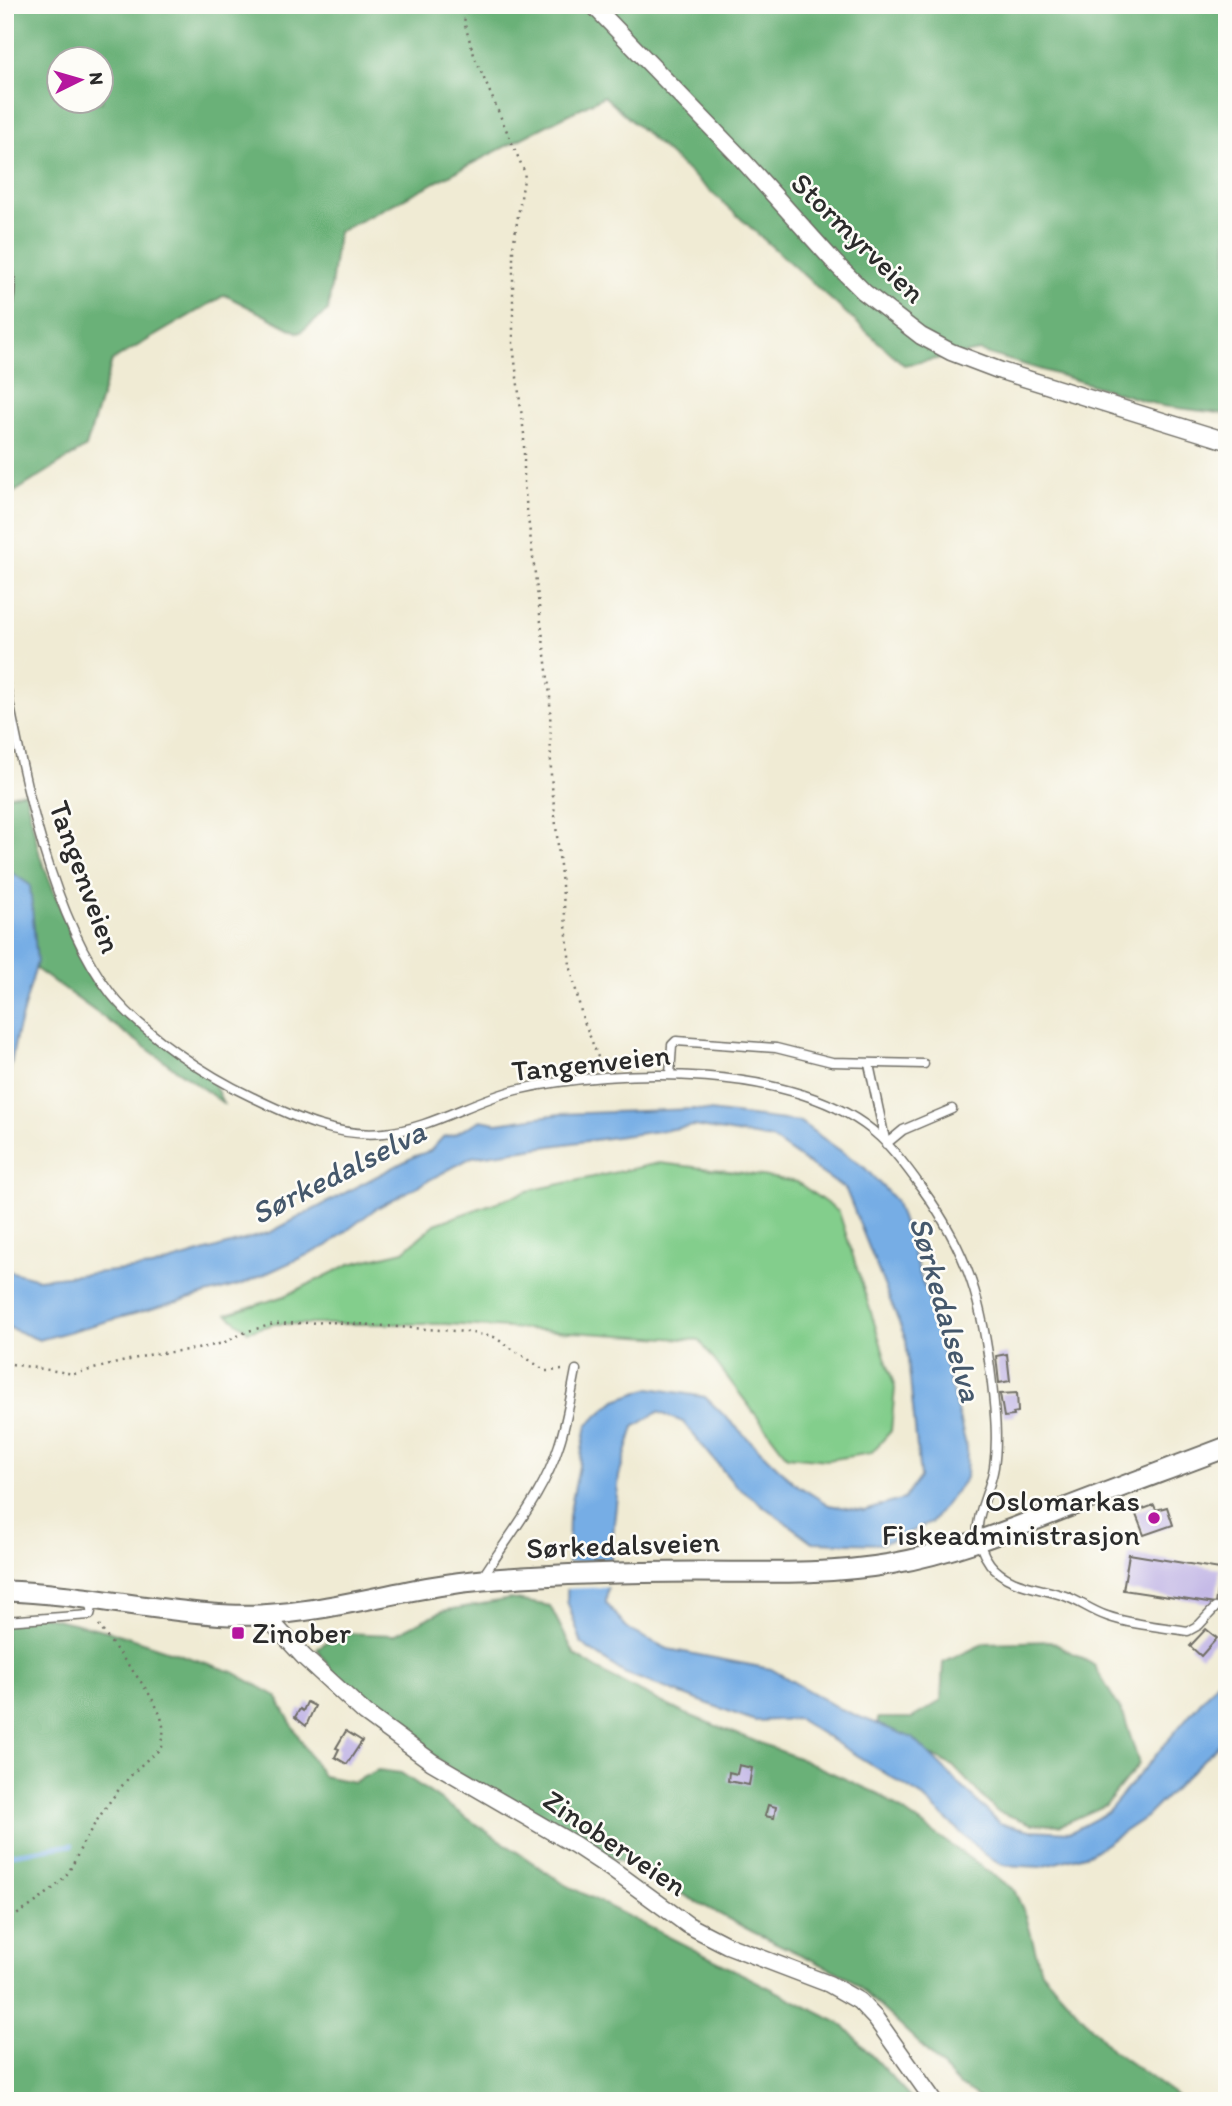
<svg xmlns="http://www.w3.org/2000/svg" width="1232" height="2106" viewBox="0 0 1232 2106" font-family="Itim,sans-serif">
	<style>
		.green { fill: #83ce8c; stroke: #577c5c; stroke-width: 2 }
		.forest { fill: #6ab178; stroke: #4a6e52; stroke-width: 2; fill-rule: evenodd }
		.water { fill: #76ade5; stroke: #506c88; stroke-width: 2 }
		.pier { fill: #f0ebd4 }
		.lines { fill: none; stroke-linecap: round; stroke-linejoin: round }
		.stream { stroke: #76ade5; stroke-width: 5 }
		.building { fill: #bfb3e5 }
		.service-casing { stroke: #706e66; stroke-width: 11 }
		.minor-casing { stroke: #706e66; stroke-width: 19 }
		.tertiary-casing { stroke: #706e66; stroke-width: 23 }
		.path { stroke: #706e66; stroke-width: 2.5; stroke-dasharray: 2 5; stroke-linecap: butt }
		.service { stroke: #fff; stroke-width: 8 }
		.minor { stroke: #fff; stroke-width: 16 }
		.tertiary { stroke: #fff; stroke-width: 19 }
		.poi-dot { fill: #b5179e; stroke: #fdfcf7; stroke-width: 2.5 }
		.labels { text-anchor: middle; stroke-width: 5; stroke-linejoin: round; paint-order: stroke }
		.street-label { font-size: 30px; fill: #2b2b2b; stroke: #fdfcf7 }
		.poi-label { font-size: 30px; fill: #2b2b2b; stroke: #fdfcf7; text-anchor: end }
		.water-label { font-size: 32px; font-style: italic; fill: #45586c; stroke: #fdfcf7 }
	</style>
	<rect width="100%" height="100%" fill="#fdfcf7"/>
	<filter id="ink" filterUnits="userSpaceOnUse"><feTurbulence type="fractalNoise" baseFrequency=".0143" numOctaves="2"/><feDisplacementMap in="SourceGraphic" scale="14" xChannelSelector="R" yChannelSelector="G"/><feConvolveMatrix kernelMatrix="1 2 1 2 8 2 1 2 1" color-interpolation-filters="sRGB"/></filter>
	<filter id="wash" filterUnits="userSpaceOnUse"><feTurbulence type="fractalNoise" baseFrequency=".00686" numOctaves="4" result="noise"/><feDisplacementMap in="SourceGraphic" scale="28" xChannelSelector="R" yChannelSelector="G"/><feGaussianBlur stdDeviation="1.57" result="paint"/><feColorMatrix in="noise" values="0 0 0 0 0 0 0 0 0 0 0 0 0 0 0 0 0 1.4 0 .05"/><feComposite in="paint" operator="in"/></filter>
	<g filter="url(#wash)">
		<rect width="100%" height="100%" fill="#f0ebd4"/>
		<!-- green -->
		<path class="green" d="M659,1163L737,1172L797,1182L839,1212L895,1388L891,1431L871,1453L827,1460L787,1456L699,1340L445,1324H274L248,1331L227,1314L285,1296L350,1264L404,1251L435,1224L528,1191Z"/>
		<!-- forest -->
		<path class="forest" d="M5,5H1227V414L1162,406L979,351L904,365L604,96L338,232L328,311L299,333L225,295L112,361L86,447L5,498ZM60,60H102V102H60Z
			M25,792L40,856L79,954L111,1002L212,1079L223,1103L8,949L5,951V796Z
			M510,1599L550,1606L575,1655L607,1675L681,1712L801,1759L879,1794L1014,1890L1026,1916L1041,1971L1112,2050L1183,2101H984L959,2085L917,2041L848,1977L753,1932L454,1772L340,1684L317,1648L342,1633L394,1635L442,1611Z
			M30,1613L112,1632L233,1672L276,1696L305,1748L323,1776L354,1782L378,1770L401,1773L564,1884L843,2025L914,2101H5V1622Z
			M1050,1641L1094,1665L1124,1716L1139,1764L1106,1805L1061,1825L1032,1824L996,1811L953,1766L921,1750L877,1737L878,1718H912L941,1701L943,1663L985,1643Z"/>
		<!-- water -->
		<path class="water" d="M5,868L30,885L37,962L16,1037L5,1097Z
			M693,1109L800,1122L865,1168L895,1200L931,1307L967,1449L966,1478L931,1523L882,1544L812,1542L735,1485L683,1422L658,1412L634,1427L619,1476L606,1603L629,1630L668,1649L771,1669L840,1709L913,1738L999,1823L1030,1830L1071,1832L1107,1813L1217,1682L1227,1666V1736L1146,1817L1092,1853L1041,1867L1003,1865L983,1853L920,1795L798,1719L755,1721L624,1673L582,1644L567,1601L569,1516L587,1425L616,1400L650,1388L705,1397L794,1483L829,1505L864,1511L904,1499L920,1477L906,1340L846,1190L772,1139L694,1126L472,1157L375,1209L327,1246L243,1284L39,1340L5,1326V1270L38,1279L152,1267L271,1232L415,1156L430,1151L443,1137L453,1135L481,1120L497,1123L560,1114Z"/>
		<!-- pier -->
		<path class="pier" d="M614,1561L611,1587L564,1589V1563Z"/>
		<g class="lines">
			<!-- stream -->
			<path class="stream" d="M5,1855L72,1845"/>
		</g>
		<g id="blocks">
			<!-- building -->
			<path class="building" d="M1007,1354L1010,1381L999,1383L996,1356Z
				M1017,1393L1018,1412L1013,1413L1014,1416L1004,1417L1000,1394Z
				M1154,1505L1156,1510L1167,1507L1173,1525L1144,1535L1135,1512Z
				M1129,1554L1220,1569L1215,1604L1123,1590Z
				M1206,1629L1217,1638L1201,1656L1190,1646Z
				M307,1702L315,1706L306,1726L295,1717L300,1709L303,1711Z
				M346,1731L362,1741L347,1764L335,1757L339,1749L336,1748Z
				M739,1765L752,1768L749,1785L728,1781L729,1772L737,1774Z
				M768,1805L776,1807L774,1818L765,1816Z"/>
		</g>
	</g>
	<g filter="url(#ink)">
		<use href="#blocks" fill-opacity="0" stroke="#706e66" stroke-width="2"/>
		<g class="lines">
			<!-- service casing -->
			<g class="service-casing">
				<path id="service" d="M5,248C13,273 12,297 5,323
					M5,681C24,778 50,915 111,994C142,1033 207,1076 252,1097C294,1117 336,1138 384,1133C430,1129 471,1101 516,1090C618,1067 799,1062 880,1137C896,1152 909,1170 921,1187C969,1253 983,1305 992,1384C995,1411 998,1440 994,1467C988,1504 963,1526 990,1564C1008,1587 1039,1587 1065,1596C1079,1601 1092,1611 1107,1616C1132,1625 1162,1627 1188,1631L1199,1625L1215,1608
					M869,1064L886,1144L903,1130L952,1109
					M670,1075L672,1045L676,1041L776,1048L832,1062L924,1064
					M482,1578C509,1535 544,1494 559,1445C567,1421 571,1395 576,1370
					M5,1621L90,1615L94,1601"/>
			</g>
			<!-- minor casing -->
			<g class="minor-casing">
				<path id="minor" d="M593,5L738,155L836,264L864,292L921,336L951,352L1001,371L1227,441
					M265,1615L304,1657L365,1713L432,1762L575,1845L610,1868L688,1925L727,1945L829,1984L859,2001L876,2019L934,2101"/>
			</g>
			<!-- tertiary casing -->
			<g class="tertiary-casing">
				<path id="tertiary" d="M5,1591C81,1593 154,1612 229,1615C315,1619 398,1587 483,1580C554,1574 625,1572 696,1572C760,1572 826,1575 890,1564C949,1554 1007,1531 1063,1509C1117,1488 1172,1468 1227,1447"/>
			</g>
			<!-- path -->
			<path class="path" d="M467,5L464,22L475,58L525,173L513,247V345L524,434V485L550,695L551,776L570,965L582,1016L601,1065
				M1225,5L1227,26
				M5,1363L74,1374L153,1354L197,1349L223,1343L248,1331L274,1324L331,1322L467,1332L494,1337L546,1371L564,1370
				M5,1921C25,1911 46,1896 62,1880C73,1869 78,1851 86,1838C106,1805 130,1770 162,1748C162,1741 164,1733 163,1726C159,1695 113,1651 98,1623"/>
			<!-- service -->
			<use href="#service" class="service"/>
			<!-- minor -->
			<use href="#minor" class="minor"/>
			<!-- tertiary -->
			<use href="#tertiary" class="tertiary"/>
		</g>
	</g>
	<!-- markers -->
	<g class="poi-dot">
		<circle cx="1154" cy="1518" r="7"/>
		<rect x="231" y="1626" width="14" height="14" rx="3.5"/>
	</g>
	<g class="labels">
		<!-- street labels -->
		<g class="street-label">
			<text transform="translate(858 238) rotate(44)" y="10">Stormyrveien</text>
			<text transform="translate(85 877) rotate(70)" y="10">Tangenveien</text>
			<text transform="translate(591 1063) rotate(-6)" y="10">Tangenveien</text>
			<text transform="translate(623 1545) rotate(-2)" y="10">Sørkedalsveien</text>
			<text transform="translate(615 1843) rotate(34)" y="10">Zinoberveien</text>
		</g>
		<!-- poi labels -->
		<g class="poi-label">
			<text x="1140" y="1511">Oslomarkas<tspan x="1140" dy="34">Fiskeadministrasjon</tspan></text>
			<text x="252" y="1643" text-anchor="start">Zinober</text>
		</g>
		<!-- water labels -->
		<g class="water-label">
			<text transform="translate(338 1172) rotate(-27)" y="11">Sørkedalselva</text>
			<text transform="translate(946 1309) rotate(74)" y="11">Sørkedalselva</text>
		</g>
	</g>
	<!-- margin -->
	<rect width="1232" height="2106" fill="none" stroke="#fdfcf7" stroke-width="28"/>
	<!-- north arrow -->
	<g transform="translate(80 80) rotate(85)"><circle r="33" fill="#fdfcf7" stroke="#a9a8a5" stroke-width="2"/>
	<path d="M0-5L12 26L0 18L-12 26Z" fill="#b5179e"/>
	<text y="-10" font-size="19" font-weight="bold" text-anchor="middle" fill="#2b2b2b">N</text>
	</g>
</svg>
